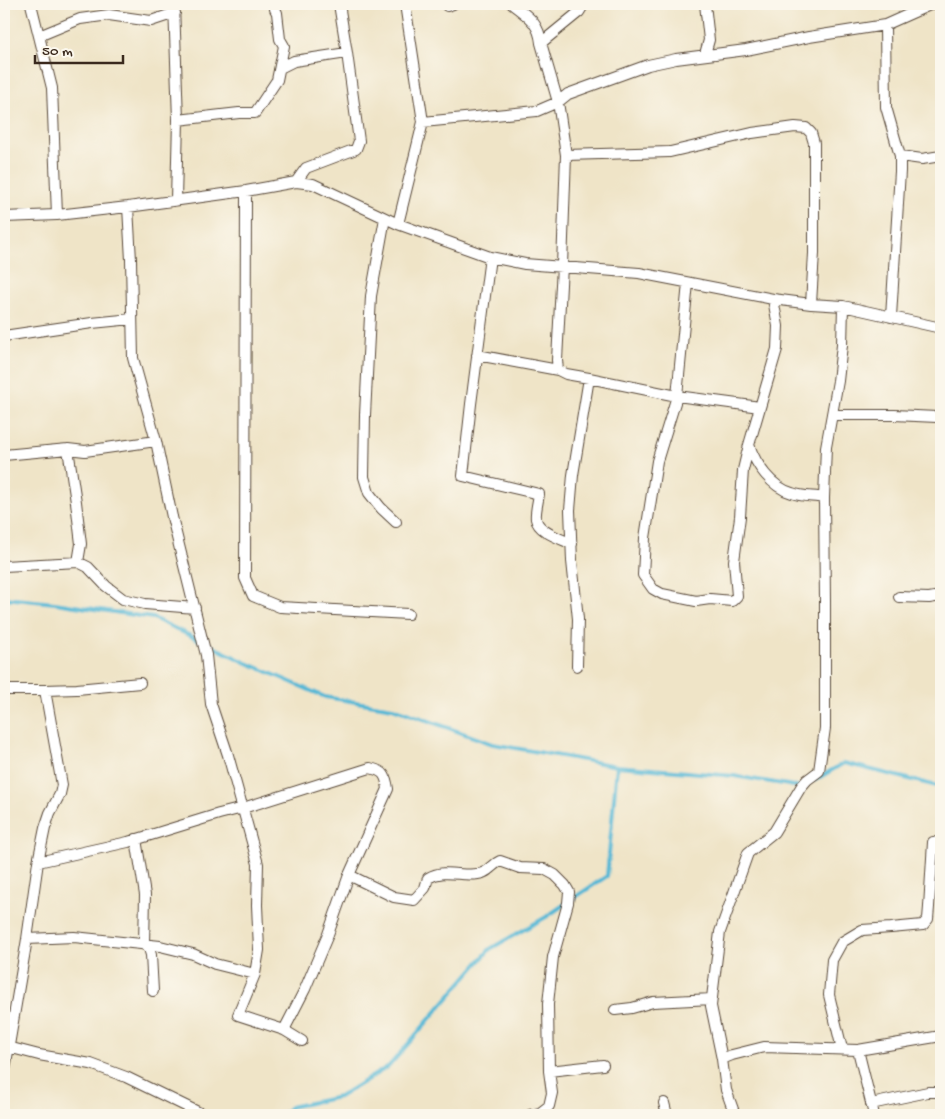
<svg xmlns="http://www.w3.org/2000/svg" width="945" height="1119" viewBox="0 0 945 1119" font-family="'Gochi Hand',sans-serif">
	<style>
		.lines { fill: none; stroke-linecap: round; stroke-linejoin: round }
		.stream { stroke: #56b8d5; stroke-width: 4 }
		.minor-casing { stroke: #564637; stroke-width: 12 }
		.minor { stroke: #fff; stroke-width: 10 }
	</style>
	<rect width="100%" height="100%" fill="#fbf7ec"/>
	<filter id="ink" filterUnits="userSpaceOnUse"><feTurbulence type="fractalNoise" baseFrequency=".02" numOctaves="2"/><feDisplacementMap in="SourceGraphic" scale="10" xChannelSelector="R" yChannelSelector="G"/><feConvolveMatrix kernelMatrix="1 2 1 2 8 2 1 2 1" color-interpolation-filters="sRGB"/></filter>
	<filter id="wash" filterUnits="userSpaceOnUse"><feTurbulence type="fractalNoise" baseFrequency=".0096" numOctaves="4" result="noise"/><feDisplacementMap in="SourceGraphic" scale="20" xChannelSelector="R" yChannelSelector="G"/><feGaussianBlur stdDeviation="1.12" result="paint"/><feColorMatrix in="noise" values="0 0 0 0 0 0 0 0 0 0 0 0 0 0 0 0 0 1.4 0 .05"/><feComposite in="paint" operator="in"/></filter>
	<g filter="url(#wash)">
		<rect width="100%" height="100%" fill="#efe4c7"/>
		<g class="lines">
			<!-- stream -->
			<path class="stream" d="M4,598L55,603L153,618L245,662L325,697L393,708L493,744L617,766L734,776L800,787
				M815,780L844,763L941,787
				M571,900L607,876L617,766
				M282,1115L290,1107L339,1097L389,1066L490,949L546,917L565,904"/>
		</g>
	</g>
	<g filter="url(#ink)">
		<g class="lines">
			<!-- minor casing -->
			<g class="minor-casing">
				<path id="minor" d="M31,4L52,88L57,215
					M174,4L178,120L176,200
					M512,4C527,16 539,22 541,43L558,102L566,155L562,266L557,360L558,370
					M705,4L709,40L705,54
					M447,6L453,4
					M885,25L886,107L900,156V171L891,317
					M39,36L80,19L109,15L151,21L175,13
					M541,43L579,12L584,4
					M280,68L294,61L347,53
					M178,120L239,113H255L277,80L284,46L280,39L277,13L275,9
					M423,122L537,111L558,102L568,94L648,65L676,59L746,50L809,37L885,25L932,4
					M566,155L670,152L752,133L795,127L806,128L811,133L814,143V253L811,304
					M900,156L922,159L941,156
					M296,182L306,168L356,149L359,141L347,53L339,4
					M246,191L245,578L253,596L280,607L408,614
					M128,207L131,260L133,358L156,441L172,517L206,655L211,704L228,755L258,864L257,905L259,950L255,974L238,1015L284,1030L302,1041
					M4,217L57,215L128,207L246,191L296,182L313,184L398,224L490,257L525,264L639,273L773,299L811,304L843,306L941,328
					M385,218L371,296L365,415L364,477L369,493L381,508L396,522
					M398,224L423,122L405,4
					M490,257L471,404L463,476L539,494C538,502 535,512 536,519C538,532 562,539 572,544
					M688,283L677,396L657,461L645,538L643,575L653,589L662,594L696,601L710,599L732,601L737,596L734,561L740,517L743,470L749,445L777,349L778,326L773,299
					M4,336L92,323L132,319
					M477,355L558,370L566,374L589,378L677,396L760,407
					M832,415H894L937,417
					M749,445C756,465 771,487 792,493C802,497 814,496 824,498
					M68,449L76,502L81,544L78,562
					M4,455L68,449L85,451L156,441
					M4,566L78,562L88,567L106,586L123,599L145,604L195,608
					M899,597L929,598L941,596
					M577,666L578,619L572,561L570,510L573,475L589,378
					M4,690H45L77,689L140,683
					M136,839L145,895L144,945
					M38,862L128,842L219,814L243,808L370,768C384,771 386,775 388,789L349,875L327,937L305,989L284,1030
					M349,875L394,897L414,900L425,888L428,878C445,868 460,877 478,874C489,873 491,865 500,861L520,868L544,869L555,875L565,885L569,892L568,903L553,957L548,1004L549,1071L552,1093L549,1106L540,1113L530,1115
					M27,939L74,937L160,946L193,954L215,964L255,974
					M148,945L151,955L153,991
					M615,1010L632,1008L653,1002L712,999
					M4,1046L39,1055L91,1064L126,1077L204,1115
					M842,1049L829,995L832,960L842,942L862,930L891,928L923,925L928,919L929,907L933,842
					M858,1050L874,1115
					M722,1059L732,1055L764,1047L858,1050L941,1036
					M549,1071L603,1065
					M4,1075L27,939L38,862L45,828L50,813L60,794L62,785L45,690
					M664,1103L667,1115
					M871,1104L928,1092H941
					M735,1115L726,1090L722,1059L711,1006L720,932L748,853L774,832L801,787L807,780L819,771L825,728V601L824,498L826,447L838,381L842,345L843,306"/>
			</g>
			<!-- minor -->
			<use href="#minor" class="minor"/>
		</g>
	</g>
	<!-- margin -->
	<rect width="945" height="1119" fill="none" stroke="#fbf7ec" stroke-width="20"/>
	<!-- scale -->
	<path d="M35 55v8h88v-8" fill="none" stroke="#3b2a1e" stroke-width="2.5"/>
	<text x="42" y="55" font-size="15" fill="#3b2a1e" stroke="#fbf7ec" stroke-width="4" paint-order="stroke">50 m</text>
</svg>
